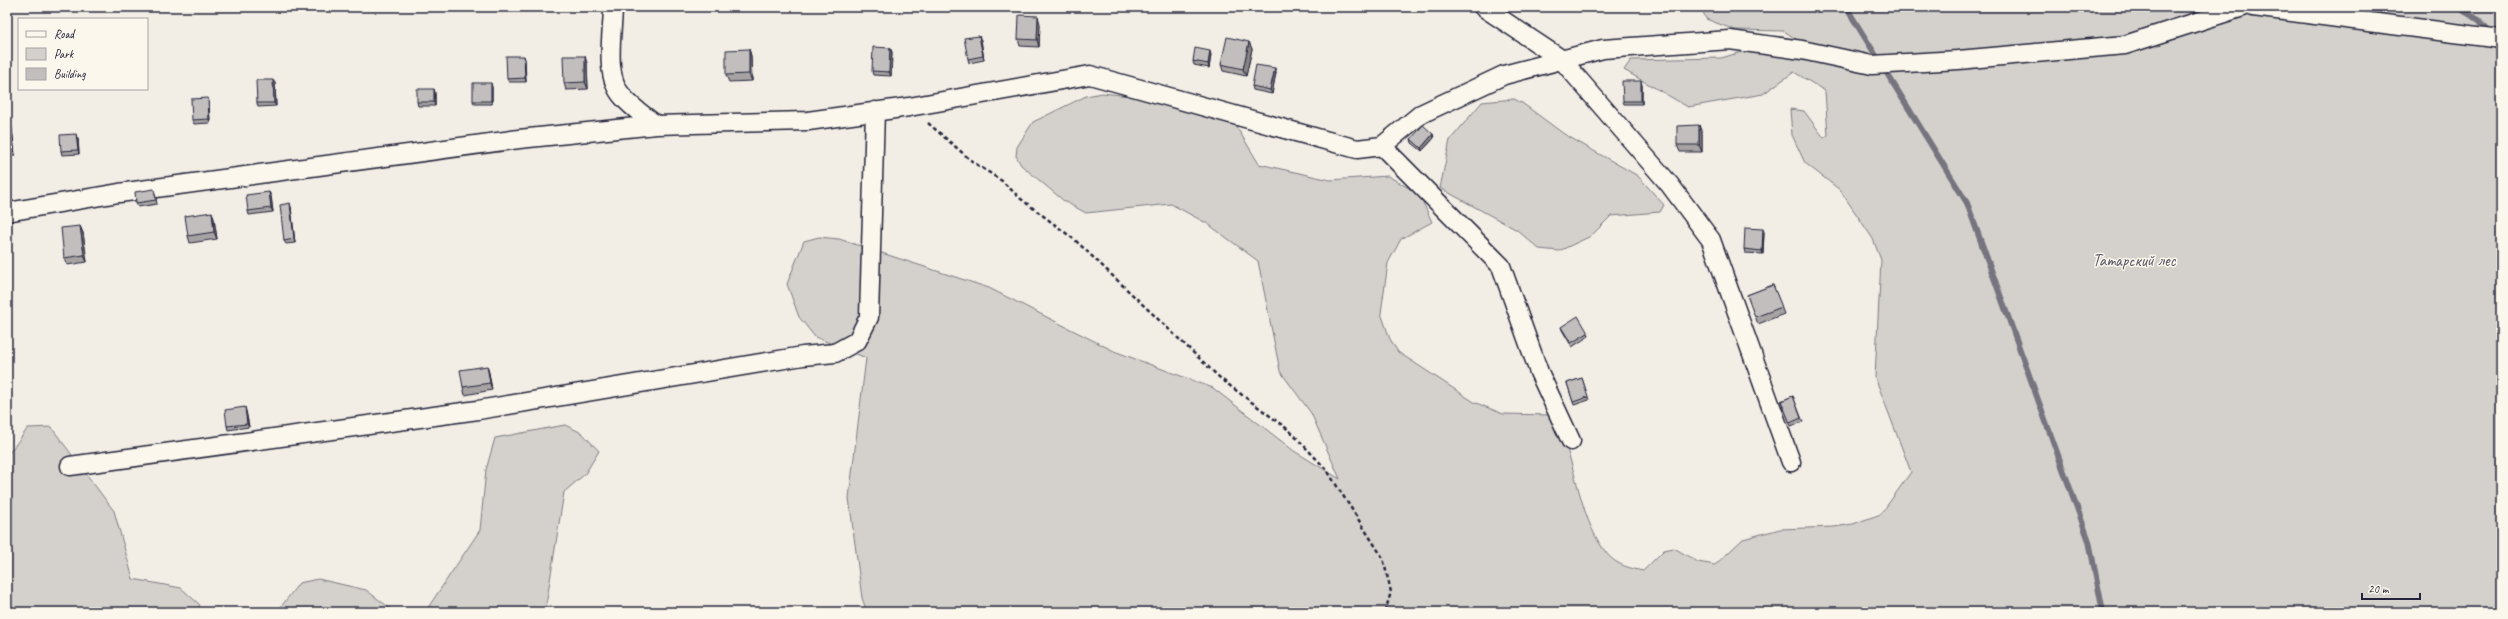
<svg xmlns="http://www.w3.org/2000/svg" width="2508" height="619" viewBox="0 0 2508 619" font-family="Caveat,sans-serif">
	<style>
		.green { fill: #d4d1cc; stroke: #7b7a84 }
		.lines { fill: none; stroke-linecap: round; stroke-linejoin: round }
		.stream { stroke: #76747f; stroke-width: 6 }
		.minor-casing { stroke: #22223b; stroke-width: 21 }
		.path { stroke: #22223b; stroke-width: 2.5; stroke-dasharray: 4 3; stroke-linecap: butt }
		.minor { stroke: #fbf7ec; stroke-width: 18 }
		.wall { fill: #a7a3a3; stroke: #22223b }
		.shaded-wall { fill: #888585; stroke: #22223b }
		.building { fill: #c2bebe; stroke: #22223b }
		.labels { text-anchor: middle; stroke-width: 3; stroke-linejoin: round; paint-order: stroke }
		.park-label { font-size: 17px; fill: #575766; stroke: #fbf7ec }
	</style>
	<rect width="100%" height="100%" fill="#f2eee5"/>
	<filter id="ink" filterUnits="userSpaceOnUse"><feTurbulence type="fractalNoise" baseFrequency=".025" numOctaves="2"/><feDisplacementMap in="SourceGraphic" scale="8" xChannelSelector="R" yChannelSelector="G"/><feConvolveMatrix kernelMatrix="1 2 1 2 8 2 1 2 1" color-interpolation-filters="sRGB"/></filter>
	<g filter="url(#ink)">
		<!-- green -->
		<path class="green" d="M1701,7H2501V612H867L862,598L849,498L866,358L815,337L799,317L787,284L804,241L819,237L839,239L989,288L1114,351L1213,388L1294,451L1340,479L1311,413L1280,371L1258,261L1208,224L1171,204L1086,213L1064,201L1021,165L1016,156L1017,147L1033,122L1086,96L1102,93L1224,106L1259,164L1330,180L1388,176L1419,194L1432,222L1401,239L1388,263L1381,313L1390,339L1398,352L1474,402L1503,414L1550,415C1554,422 1559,429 1562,436C1578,474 1581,523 1608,555C1618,566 1630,568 1643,571L1664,550L1674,548L1698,562L1715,565L1743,539L1780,529L1834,527L1853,524L1881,514L1911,472L1875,377L1881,260L1873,239L1840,190L1805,163L1792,135L1790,109L1804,111L1824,138L1828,135L1825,91L1794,72L1763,94L1688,107L1624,70L1631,60L1721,58L1763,46L1819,55L1784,31L1735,30L1706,19Z
			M1514,99L1522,103L1564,134L1638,176L1664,205L1660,212L1611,216L1591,236L1559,251L1539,249L1517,230L1440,188L1450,140L1482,102Z
			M565,425L582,433L599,451L585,474L564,492L545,612H425L480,530L486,470L495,438Z
			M51,427L114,511L133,579L181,588L200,605L195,612H7V456L28,428Z
			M318,579L366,590L395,612H277L299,583Z"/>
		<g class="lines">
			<!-- stream -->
			<path class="stream" d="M1846,7L1967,203L2089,541L2103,612
				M2457,7L2479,20L2492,34"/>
			<!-- minor casing -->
			<g class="minor-casing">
				<path id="minor" d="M613,7C613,33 603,76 623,97C632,108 645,116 656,125
					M1483,7L1561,59L1670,185L1711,240L1791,462
					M2253,7L2501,39
					M1382,146L1501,266L1539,372L1571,441
					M7,212L119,193L519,139L656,125L808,121L909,107L1090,75L1357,149L1382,146L1421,114L1504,75L1603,49L1730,40L1802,50L1872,65L1958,60L2125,45L2243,7
					M70,466L478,410L803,356L835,353L857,341L869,317L875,111"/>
			</g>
			<!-- path -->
			<path class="path" d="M928,123L973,162L1002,181L1021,199L1075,240L1221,379L1290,431L1326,469L1383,558L1391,592L1385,612"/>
			<!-- minor -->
			<use href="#minor" class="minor"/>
		</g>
		<!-- wall -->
		<path class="wall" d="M1040,24L1039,47L1020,46L1018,39Z
			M981,40L984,60L969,63L968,59Z
			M1249,42L1252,49L1246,76L1223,71L1221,64Z
			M890,48L892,52L891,76L873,75L872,71Z
			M749,49L751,56L752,81L729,82L726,75Z
			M1211,55L1209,68L1194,65L1193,61Z
			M525,59L526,82H509L507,79Z
			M587,63L588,89L566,90L564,83Z
			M1275,68L1276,72L1272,94L1253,90L1252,86Z
			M275,83L276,106L258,107L257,103Z
			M1642,85V104H1624L1623,101Z
			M492,87V104H474L473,101Z
			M434,89L435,93V106H418L417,102Z
			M208,98L209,102L210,123L194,124L192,120Z
			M7,126L12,129L15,155L7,156Z
			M1702,133V152H1680L1677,145Z
			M1433,134L1434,138L1422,151L1412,143L1411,139Z
			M78,138L79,154L62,155L61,151Z
			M269,192L271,196L273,212L249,215L248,211Z
			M155,193L157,204L138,207L136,203Z
			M291,207L295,243L286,244L284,241Z
			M212,212L214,219L217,239L190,243L188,236Z
			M80,226L83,233L87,262L67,265L64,258Z
			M1764,232L1763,254L1745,253L1744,249Z
			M1773,285L1784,314L1758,324L1747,295Z
			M1561,327L1588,333L1589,336L1572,347L1562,330Z
			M487,366L489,373L492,390L465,395L463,387Z
			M1582,378L1589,400L1574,405L1567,383Z
			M1793,396L1803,422L1791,426L1781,401Z
			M246,411L249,427L228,430L227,426Z"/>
		<!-- shaded-wall -->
		<path class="shaded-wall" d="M1038,16L1040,24L1039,47L1037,40Z
			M979,36L981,40L984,60L983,56Z
			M1249,42L1252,49L1246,76L1243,69Z
			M890,48L892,52L891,76L889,72Z
			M749,49L751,56L752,81L749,74Z
			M1210,51L1211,55L1209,68L1208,64Z
			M524,56L525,59L526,82L525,78Z
			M585,56L587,63L588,89L585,82Z
			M1275,68L1276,72L1272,94L1270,90Z
			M273,80L275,83L276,106L274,103Z
			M1641,81L1642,85V104L1641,101Z
			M491,83L492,87V104L491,101Z
			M434,89L435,93V106L434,102Z
			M208,98L209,102L210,123L209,119Z
			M11,125L12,129L15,155L14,151Z
			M1699,125L1702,133V152L1699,145Z
			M76,134L78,138L79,154L78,150Z
			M1433,134L1434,138L1422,151L1421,148Z
			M269,192L271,196L273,212L271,208Z
			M290,203L291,207L295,243L294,239Z
			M212,212L214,219L217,239L214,232Z
			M80,226L83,233L87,262L84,255Z
			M1763,229L1764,232L1763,254L1762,251Z
			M487,366L489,373L492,390L490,383Z
			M245,407L246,411L249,427L247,424Z"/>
		<!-- building -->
		<path class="building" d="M1019,15L1038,16L1037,40L1018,39Z
			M979,36L983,56L968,59L964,38Z
			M1227,37L1249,42L1243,69L1221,64Z
			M873,47L890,48L889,72L872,71Z
			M1195,48L1210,51L1208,64L1193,61Z
			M749,49V74L726,75V50Z
			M506,56H524L525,78L507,79Z
			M563,56H585V82L564,83Z
			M1256,65L1275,68L1270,90L1252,86Z
			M256,80H273L274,103H257Z
			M1622,81H1641V101H1623Z
			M473,83H491V101H473Z
			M417,89H434V102H417Z
			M208,98L209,119L192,120L191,99Z
			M11,125L14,151L7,152V126Z
			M1423,125L1433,134L1421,148L1411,139Z
			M1699,125V145H1677V126Z
			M76,134L78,150L61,151L60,135Z
			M154,189L156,200L136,203L135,192Z
			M269,192L271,208L248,211L246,195Z
			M290,203L294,239L284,241L280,205Z
			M212,212L214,232L188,236L185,216Z
			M80,226L84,255L64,258L61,228Z
			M1745,228L1763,229L1762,251L1744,249Z
			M1773,285L1782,307L1755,317L1747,295Z
			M1578,316L1588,333L1571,343L1561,327Z
			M487,366L490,383L463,387L460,370Z
			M1582,378L1588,397L1573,402L1567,383Z
			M1793,396L1801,418L1790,423L1781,401Z
			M245,407L247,424L227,426L225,410Z"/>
	</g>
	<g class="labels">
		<!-- park labels -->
		<g class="park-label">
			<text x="2134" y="266">Татарский лес</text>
		</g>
	</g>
	<!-- margin -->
	<rect width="2508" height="619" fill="none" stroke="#fbf7ec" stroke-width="24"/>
	<rect x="12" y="12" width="2484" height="595" fill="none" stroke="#22223b" stroke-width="1.5" filter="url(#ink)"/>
	<!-- legend -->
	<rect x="18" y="18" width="130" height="72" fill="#fbf7ec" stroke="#a4a2a5"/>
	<rect x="26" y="31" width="20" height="6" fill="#fbf7ec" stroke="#a4a2a5"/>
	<text x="54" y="38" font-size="12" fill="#22223b">Road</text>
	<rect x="26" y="48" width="20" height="12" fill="#d4d1cc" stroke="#a4a2a5"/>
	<text x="54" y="58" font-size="12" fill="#22223b">Park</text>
	<rect x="26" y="68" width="20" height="12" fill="#c2bebe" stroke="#a4a2a5"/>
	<text x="54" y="78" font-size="12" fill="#22223b">Building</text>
	<!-- scale -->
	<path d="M2362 593v6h58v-6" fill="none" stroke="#22223b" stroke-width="2"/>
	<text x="2368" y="593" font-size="12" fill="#22223b" stroke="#fbf7ec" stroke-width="3" paint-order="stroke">20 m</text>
</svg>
